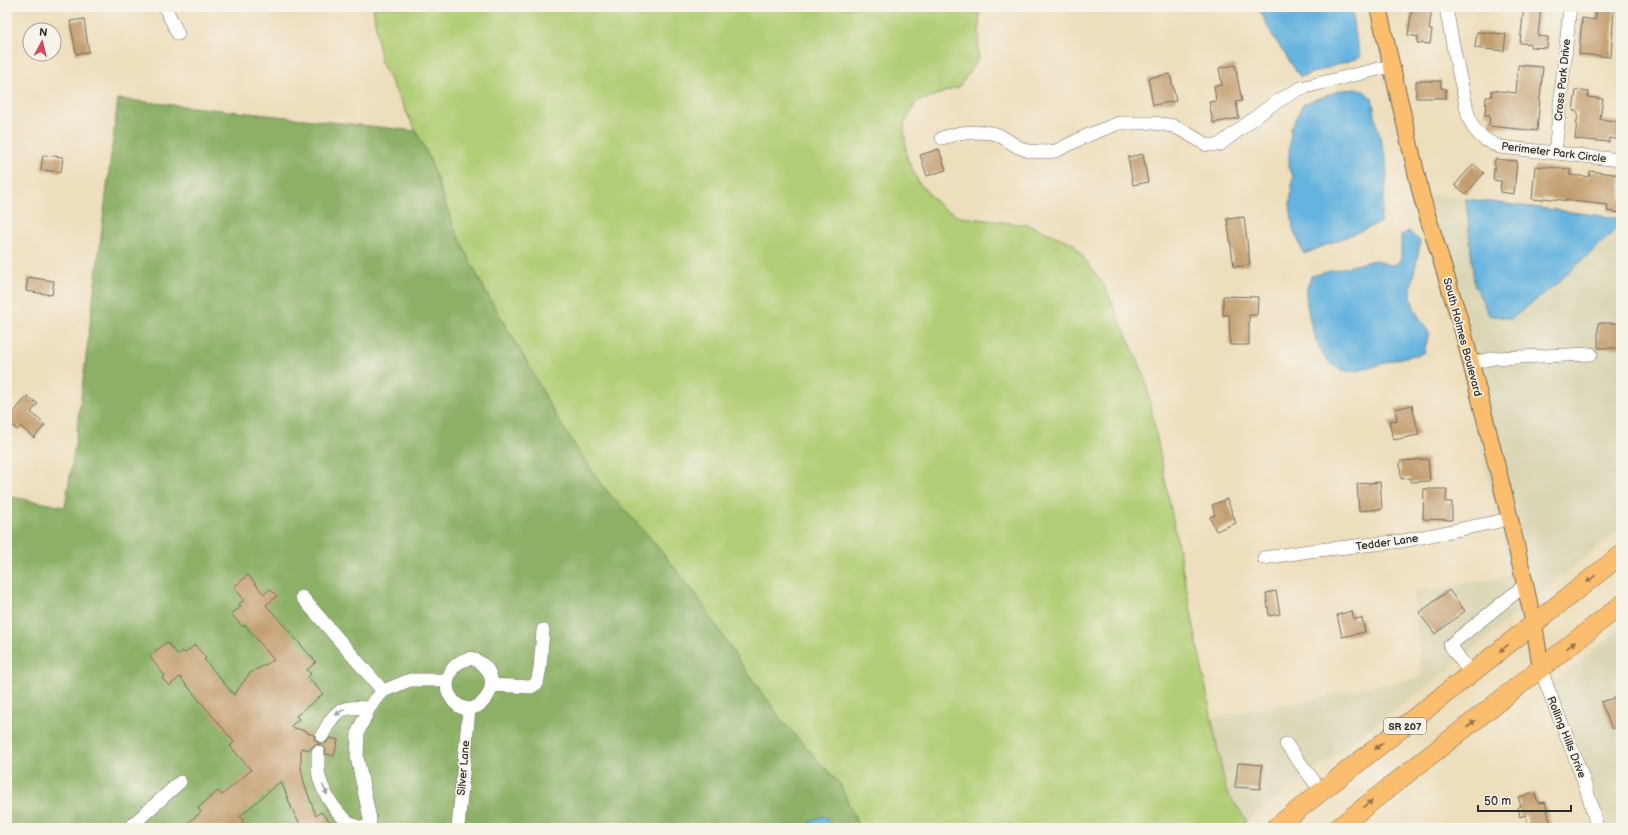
<svg xmlns="http://www.w3.org/2000/svg" width="1628" height="835" viewBox="0 0 1628 835" font-family="'Balsamiq Sans',sans-serif">
	<style>
		.built { fill: #dad5b4 }
		.green { fill: #b1cd74; stroke: #6e7c50 }
		.forest { fill: #8cb066; stroke: #5c6e48 }
		.water { fill: #65b3df; stroke: #486f85 }
		.building { fill: #c39e70 }
		.lines { fill: none; stroke-linecap: round; stroke-linejoin: round }
		.minor-casing { stroke: #6f6a5e; stroke-width: 14 }
		.major-casing { stroke: #6f6a5e; stroke-width: 18 }
		.highway-casing { stroke: #6f6a5e; stroke-width: 20 }
		.minor { stroke: #fff; stroke-width: 13 }
		.major { stroke: #fbbe6e; stroke-width: 16 }
		.highway { stroke: #fbbe6e; stroke-width: 19 }
		.oneway { fill: #93744c }
		.oneway2 { fill: #a0a0a0 }
		.labels { text-anchor: middle; stroke-width: 3.5; stroke-linejoin: round; paint-order: stroke }
		.shield { fill: #f7f3e8; stroke: #686764; stroke-width: 1 }
		.shield-label { font-size: 10px; font-weight: bold; fill: #2b2b2b }
		.street-label { font-size: 11px; fill: #2b2b2b; stroke: #f7f3e8 }
	</style>
	<rect width="100%" height="100%" fill="#f7f3e8"/>
	<filter id="ink" filterUnits="userSpaceOnUse"><feTurbulence type="fractalNoise" baseFrequency=".025" numOctaves="2"/><feDisplacementMap in="SourceGraphic" scale="8" xChannelSelector="R" yChannelSelector="G"/><feConvolveMatrix kernelMatrix="1 2 1 2 8 2 1 2 1" color-interpolation-filters="sRGB"/></filter>
	<filter id="wash" filterUnits="userSpaceOnUse"><feTurbulence type="fractalNoise" baseFrequency=".012" numOctaves="4" result="noise"/><feDisplacementMap in="SourceGraphic" scale="16" xChannelSelector="R" yChannelSelector="G"/><feGaussianBlur stdDeviation="0.9" result="paint"/><feColorMatrix in="noise" values="0 0 0 0 0 0 0 0 0 0 0 0 0 0 0 0 0 1.4 0 .05"/><feComposite in="paint" operator="in"/></filter>
	<g filter="url(#wash)">
		<rect width="100%" height="100%" fill="#eddebc"/>
		<!-- built -->
		<path class="built" d="M1427,194L1466,199L1474,283L1511,319L1554,286L1621,225V528L1535,598Z
			M1447,302L1457,334L1524,607L1449,669L1247,821L1226,791L1212,718L1421,677L1414,592L1512,576Z
			M1621,628V828H1603L1596,795L1586,765L1553,684Z"/>
		<!-- green -->
		<path class="green" d="M373,7H980L978,59L959,87L916,102L904,125L907,158L919,183L942,208L961,217L1028,225L1073,243L1105,287L1145,377L1226,791L1247,821L1238,828H859L840,784L784,723L741,664L697,596L653,541L601,484L558,420L528,364L484,289L454,228L428,155L381,62Z"/>
		<!-- forest -->
		<path class="forest" d="M118,99L416,131L428,155L454,228L484,289L528,364L558,420L601,484L653,541L697,596L741,664L784,723L840,784L859,828H834L824,816L812,820L808,828H7V496L65,507L75,445Z"/>
		<!-- water -->
		<path class="water" d="M1258,7H1352L1354,30L1361,57L1300,77L1271,33Z
			M1361,89L1372,98L1377,126L1386,158L1387,177L1380,223L1304,254L1293,229L1290,204L1293,176L1289,170V155L1291,128L1303,104L1341,90Z
			M1466,199L1620,218H1621V225L1554,286L1511,319L1489,315L1474,283Z
			M1408,231L1420,241C1419,259 1411,276 1411,294C1411,308 1422,321 1429,333L1424,353C1413,356 1404,357 1394,360C1383,363 1357,374 1346,371C1340,370 1333,365 1328,361C1316,349 1305,308 1306,291C1307,286 1310,281 1311,276L1375,260L1389,265H1395L1401,259V236Z
			M824,816L834,828H808L812,820Z"/>
		<g id="blocks">
			<!-- building -->
			<path class="building" d="M1412,7H1432L1429,30H1432L1430,44L1417,43L1418,37L1408,35Z
				M1524,7H1541L1538,36L1548,37L1547,48L1530,47L1531,44L1520,43Z
				M1597,7H1614L1611,57L1579,54L1582,18L1595,20Z
				M84,19L89,52L76,54L70,21Z
				M1477,32L1506,34L1504,51L1475,48Z
				M1235,65L1242,101L1236,102L1239,118L1213,123L1209,102L1216,101L1214,86L1222,85L1219,68Z
				M1518,65L1543,67L1537,131L1489,126L1490,115H1485L1486,97H1491L1492,90L1516,93Z
				M1170,74L1176,101L1153,105L1148,78Z
				M1416,81H1441V88L1446,89V98H1416Z
				M1576,90L1589,92L1588,97L1603,99L1600,119L1621,122V140L1609,138V142L1575,139L1578,112L1573,111Z
				M939,149L946,170L927,176L920,155Z
				M1143,154L1148,182L1133,185L1128,157Z
				M43,155L63,157L61,172L41,170Z
				M1495,159L1517,161L1514,194L1500,192L1501,181L1493,180Z
				M1473,164L1484,173L1466,194L1455,185Z
				M1535,166L1570,169V175L1589,177L1590,171L1621,175V213L1607,211L1608,205L1543,198V200L1532,199Z
				M1244,217L1250,265L1234,267L1227,219Z
				M28,277L54,281L52,295L26,291Z
				M1223,296L1258,297L1257,315H1249V345H1230L1229,315H1223Z
				M1598,323H1621V348H1598Z
				M27,396L38,404L31,412L45,425L34,438L20,426L18,430L7,422V417L11,411L13,413Z
				M1412,405L1419,435L1393,440L1389,421L1397,420L1395,409Z
				M1428,459L1430,481L1411,482V478L1401,479L1400,461Z
				M1380,482L1382,509L1359,511L1357,484Z
				M1424,489H1447L1446,502H1452V520L1423,519Z
				M1227,499L1236,523L1216,531L1210,517L1215,515L1212,505Z
				M248,575L264,594L270,589L277,596L266,605L316,662L307,670L311,674L308,677L323,694L296,716L299,719L290,727L307,731V733L314,735L315,740L319,743H326L330,738L338,740L334,756L326,754L325,748L318,744L314,745L310,750L301,748V767L304,783L316,816L321,812L331,823L325,828H302L292,809L281,781L240,816L243,820L242,821L248,828H182L201,812L198,808L218,791L222,795L251,770L230,746L234,742L180,677L169,686L162,678L165,676L149,656L167,642L178,655L183,651L185,653L195,645L206,658L204,659L234,695L250,673L274,660L245,625L243,627L231,614L241,607L239,604L244,600L234,587Z
				M1449,590L1465,611L1435,634L1419,613Z
				M1276,591L1280,614L1269,616L1266,593Z
				M1352,611L1354,619L1362,618L1365,632L1342,637L1337,615Z
				M1617,697L1621,706V711L1618,712L1621,725L1612,729L1601,702Z
				M1238,763L1262,765L1260,789L1235,787Z
				M1535,793L1538,803L1545,802L1551,825L1539,828H1529L1526,815L1520,817L1518,807L1521,806L1518,797Z"/>
		</g>
	</g>
	<g filter="url(#ink)">
		<use href="#blocks" fill-opacity="0" stroke="#6f6a5e" stroke-width="1"/>
		<g class="lines">
			<!-- minor casing -->
			<g class="minor-casing">
				<path id="minor" d="M165,7L178,34
					M1446,7C1451,37 1457,66 1464,95C1466,106 1468,120 1475,130C1482,139 1490,143 1500,147L1621,160
					M942,138L960,133L978,132L991,133L999,135L1018,147L1029,151L1045,152L1056,151L1086,136L1119,123H1154L1173,126L1185,132L1207,145H1219L1273,104L1301,88L1391,66
					M1555,153L1570,7
					M1471,363L1495,358L1591,354
					M1264,558L1309,551L1403,541L1510,519
					M302,597L383,691
					M471,658C519,676 470,736 449,694C444,683 450,668 460,662C463,660 467,659 471,658Z
					M1541,669C1559,723 1585,772 1597,828
					M1471,674L1450,645L1525,585
					M491,685L531,687L537,683L540,668L543,630
					M322,736C334,711 340,705 369,708
					M1286,744L1322,792
					M318,752C318,758 318,765 318,771C321,792 341,825 363,828
					M129,828L180,782
					M369,828L370,819L357,757L358,732L369,708L383,691L410,680H448
					M458,828L469,709"/>
			</g>
			<!-- major casing -->
			<g class="major-casing">
				<path id="major" d="M1378,7L1422,198L1463,331L1510,519L1534,624L1541,669"/>
			</g>
			<!-- highway casing -->
			<g class="highway-casing">
				<path id="highway" d="M1275,828L1621,555
					M1338,828L1621,605"/>
			</g>
			<!-- minor -->
			<use href="#minor" class="minor"/>
			<!-- major -->
			<use href="#major" class="major"/>
			<!-- highway -->
			<use href="#highway" class="highway"/>
		</g>
		<!-- one-way arrows -->
		<defs><path id="oneway-solid" d="M-6-.8H1V-3.2L6.5 0L1 3.2V.8H-6Z"/></defs>
		<g class="oneway">
			<use href="#oneway-solid" transform="translate(1591 579) rotate(141)"/>
			<use href="#oneway-solid" transform="translate(1571 645) rotate(-39)"/>
			<use href="#oneway-solid" transform="translate(1504 648) rotate(142)"/>
			<use href="#oneway-solid" transform="translate(1471 724) rotate(-38)"/>
			<use href="#oneway-solid" transform="translate(1379 746) rotate(142)"/>
			<use href="#oneway-solid" transform="translate(1368 804) rotate(-38)"/>
		</g>
		<g class="oneway2">
			<use href="#oneway-solid" transform="translate(340 712) rotate(146)"/>
			<use href="#oneway-solid" transform="translate(325 790) rotate(64)"/>
		</g>
	</g>
	<g class="labels">
		<!-- shield labels -->
		<rect class="shield" x="1384" y="718" width="42" height="16" rx="3"/>
		<g class="shield-label">
			<text x="1405" y="730">SR 207</text>
		</g>
		<!-- street labels -->
		<g class="street-label">
			<text transform="translate(1562 80) rotate(-84)" y="4">Cross Park Drive</text>
			<text transform="translate(1554 152) rotate(7)" y="4">Perimeter Park Circle</text>
			<text transform="translate(1463 337) rotate(75)" y="4">South Holmes Boulevard</text>
			<text transform="translate(1387 542) rotate(-8)" y="4">Tedder Lane</text>
			<text transform="translate(1567 737) rotate(68)" y="4">Rolling Hills Drive</text>
			<text transform="translate(463 768) rotate(-85)" y="4">Silver Lane</text>
		</g>
	</g>
	<!-- margin -->
	<rect width="1628" height="835" fill="none" stroke="#f7f3e8" stroke-width="24"/>
	<!-- north arrow -->
	<g transform="translate(42 42) rotate(7)"><circle r="19" fill="#f7f3e8" stroke="#a5a39c"/>
	<path d="M0-3L7 15L0 10L-7 15Z" fill="#d1495b"/>
	<text y="-6" font-size="11" font-weight="bold" text-anchor="middle" fill="#2b2b2b">N</text>
	</g>
	<!-- scale -->
	<path d="M1478 805v6h93v-6" fill="none" stroke="#2b2b2b" stroke-width="2"/>
	<text x="1484" y="805" font-size="12" fill="#2b2b2b" stroke="#f7f3e8" stroke-width="3" paint-order="stroke">50 m</text>
</svg>
